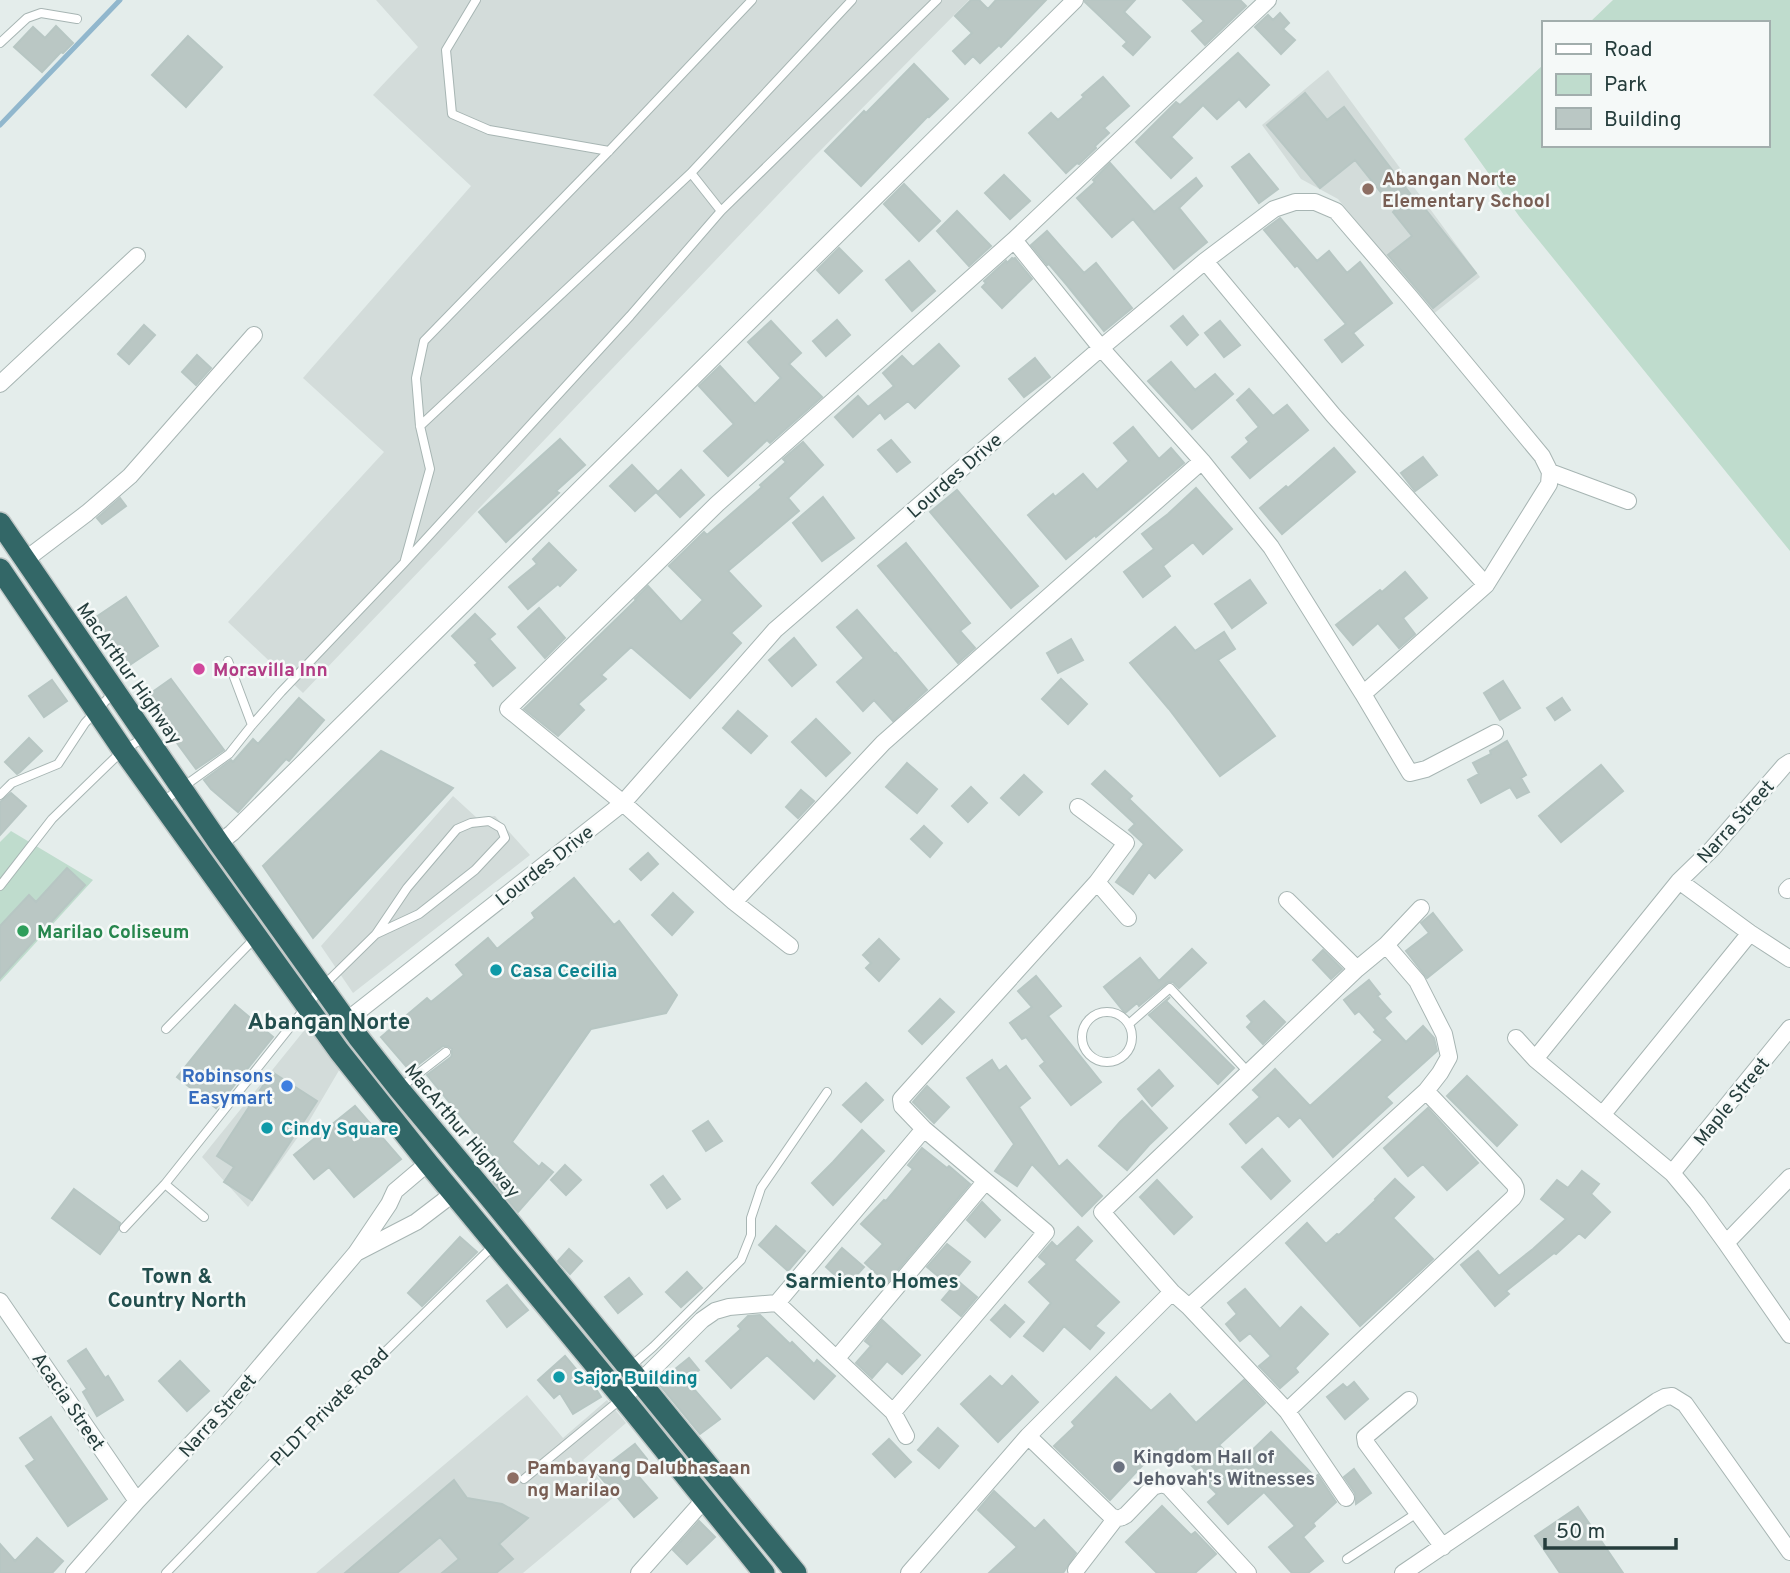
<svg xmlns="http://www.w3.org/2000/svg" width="1790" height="1573" viewBox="0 0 1790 1573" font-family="Overpass,sans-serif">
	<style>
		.built { fill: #d3dcda }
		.green { fill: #bfdccd }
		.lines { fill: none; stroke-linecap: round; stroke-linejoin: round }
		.stream { stroke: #91b7cd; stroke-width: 5 }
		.building { fill: #bac7c4; stroke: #b7c6c3; stroke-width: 2 }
		.lane-casing { stroke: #a7b5b3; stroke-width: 10 }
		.street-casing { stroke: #a7b5b3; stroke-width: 18 }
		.highway-casing { stroke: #c2c9c8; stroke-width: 24 }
		.lane { stroke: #fff; stroke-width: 8 }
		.street { stroke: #fff; stroke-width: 16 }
		.highway { stroke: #336767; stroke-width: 21 }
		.education-dot { fill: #8d6e63; stroke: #f5f9f8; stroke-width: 2.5 }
		.hotel-dot { fill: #d1479c; stroke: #f5f9f8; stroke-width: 2.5 }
		.leisure-dot { fill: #2e9e5b; stroke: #f5f9f8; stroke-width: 2.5 }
		.culture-dot { fill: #0f9aa8; stroke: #f5f9f8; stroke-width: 2.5 }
		.shop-dot { fill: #3f7fe0; stroke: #f5f9f8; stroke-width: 2.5 }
		.worship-dot { fill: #6b7280; stroke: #f5f9f8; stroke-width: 2.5 }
		.labels { text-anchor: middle; stroke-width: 5; stroke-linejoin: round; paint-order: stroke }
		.education-label { font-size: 19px; font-weight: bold; fill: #785e54; stroke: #f5f9f8; text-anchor: start }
		.street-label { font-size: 19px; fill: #253d3c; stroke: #f5f9f8 }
		.hotel-label { font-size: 19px; font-weight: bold; fill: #b23c85; stroke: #f5f9f8; text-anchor: start }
		.leisure-label { font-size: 19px; font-weight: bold; fill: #27864d; stroke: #f5f9f8; text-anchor: start }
		.culture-label { font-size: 19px; font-weight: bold; fill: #0d838f; stroke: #f5f9f8; text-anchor: start }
		.shop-label { font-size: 19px; font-weight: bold; fill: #366cbe; stroke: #f5f9f8; text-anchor: end }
		.worship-label { font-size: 19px; font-weight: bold; fill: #5b616d; stroke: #f5f9f8; text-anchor: start }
		.neighbourhood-label { font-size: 21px; font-weight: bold; fill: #224e4d; stroke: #f5f9f8 }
		.quarter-label { font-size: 23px; font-weight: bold; fill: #224e4d; stroke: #f5f9f8 }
	</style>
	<rect width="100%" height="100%" fill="#e4edeb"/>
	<!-- built -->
	<path class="built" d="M376,0H969L813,158L303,693L228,622L384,452L303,378L471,186L373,95L418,47Z
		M1328,70L1480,277L1432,315L1338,199L1301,179L1262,125Z
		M453,796L477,818L495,816L530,855L353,993L321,946Z
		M307,1027L341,1067L308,1123L248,1207L202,1157Z
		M527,1395L563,1438L607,1400L626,1423L583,1460L614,1497L523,1573H316Z"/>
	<!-- green -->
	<path class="green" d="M1613,0H1790V551L1519,216L1464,139L1543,65V145H1767V23H1589Z
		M11,831L93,880L0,982V842Z"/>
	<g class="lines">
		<!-- stream -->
		<path class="stream" d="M0,125L120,0"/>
	</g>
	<!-- building -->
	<path class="building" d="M971,0H979L988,9L996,0H1046L1001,47L999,45L980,63L973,56L965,64L953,51L972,33L955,16Z
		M1085,0H1135L1124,12L1150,37L1133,55L1123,46L1127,42L1085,2Z
		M1183,0H1240L1246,6L1205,45L1192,31L1204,21Z
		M1280,13L1289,23L1283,29L1295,40L1281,54L1255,27L1268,15L1273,20Z
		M56,26L73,43L63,53L61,52L42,72L14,47L33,27L45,38Z
		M188,36L222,67L186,107L152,75Z
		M1238,53L1269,85L1246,107L1239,99L1217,119L1203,105L1171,137L1192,158L1171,178L1136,142L1176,102L1180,105Z
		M914,64L948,99L929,117L928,116L861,186L825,151L864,111L866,113Z
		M1103,77L1129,106L1104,128L1109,133L1095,146L1096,148L1079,164L1077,163L1066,173L1029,133L1051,113L1058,120L1084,97L1082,95Z
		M1305,93L1327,120L1344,107L1412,196L1414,195L1476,273L1433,308L1388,255L1412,236L1393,212L1395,210L1355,160L1320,188L1267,125Z
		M1249,154L1278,189L1259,203L1232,167Z
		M1110,163L1154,212L1196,178L1202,186L1179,208L1207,242L1174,269L1133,219L1112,237L1077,198L1095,182L1093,180Z
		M1004,175L1030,201L1010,219L985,193Z
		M904,184L940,221L919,241L884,204Z
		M957,211L991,246L969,266L937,231Z
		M1280,218L1317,261L1329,251L1347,273L1360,262L1392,303L1353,333L1363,345L1342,362L1325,340L1346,324L1297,265L1295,267L1264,230Z
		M1047,231L1084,273L1096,263L1132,308L1104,331L1066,284L1049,264L1047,265L1031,245Z
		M839,248L862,271L839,293L817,270Z
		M1012,258L1014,259L1015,258L1032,279L1002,308L982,287L986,283L984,281L1006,261L1007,263Z
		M909,261L935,291L912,311L886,280Z
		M1183,316L1198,335L1187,345L1171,326Z
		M837,320L850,335L826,356L813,341Z
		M771,321L801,353L789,364L822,397L770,443L767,440L728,476L704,451L734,424L699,386L720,366L755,404L781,378L748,342Z
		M1220,321L1240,345L1224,357L1205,333Z
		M144,325L155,335L129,364L118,354Z
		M939,344L959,366L915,408L908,401L885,419L880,412L853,437L835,417L858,396L868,407L894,386L883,373L902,356L913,367Z
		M197,355L211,368L196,385L182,372Z
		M1035,358L1050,377L1024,397L1009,379Z
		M1171,362L1195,390L1215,374L1233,394L1192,429L1148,381Z
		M1249,389L1273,416L1287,405L1308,430L1250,478L1232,457L1249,442L1246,438L1259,427L1237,400Z
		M1133,427L1159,459L1171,448L1184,463L1096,537L1095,535L1066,559L1028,515L1053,494L1055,497L1083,474L1097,490L1129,461L1114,443Z
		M560,439L585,465L556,491L559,493L506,542L479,512Z
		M891,440L910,462L897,472L878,450Z
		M803,442L823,465L788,498L799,511L728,571L761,606L731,633L741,643L690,698L631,647L601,675L606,679L578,704L584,710L558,736L524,709L636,600L635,599L648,586L681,622L703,600L669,566L704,532L707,535L762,487L760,485L786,462L783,459Z
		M1334,448L1355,472L1282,534L1260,508L1286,486L1288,488Z
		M1423,457L1437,475L1415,491L1401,473Z
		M632,465L657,491L635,511L610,486Z
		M681,470L704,495L680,517L657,493Z
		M1196,488L1232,529L1203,554L1193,542L1163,566L1170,576L1143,597L1124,572L1154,549L1142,534L1168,514Z
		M957,490L1038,586L1011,608L930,512Z
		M823,497L854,538L822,561L793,523Z
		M120,498L126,506L102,524L97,518Z
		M549,543L576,570L560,586L558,584L528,609L509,587L537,564L533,559Z
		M906,543L970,623L960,631L975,648L958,663L878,566Z
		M1405,572L1427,598L1403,618L1415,634L1399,648L1378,623L1353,645L1336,625L1380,590L1382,592Z
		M1250,580L1266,603L1232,628L1215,604Z
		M126,597L158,646L128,666L96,617Z
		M539,608L565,638L545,658L518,627Z
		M857,610L895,654L896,653L927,690L893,721L874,700L863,711L837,682L864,658L837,627Z
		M475,614L495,634L489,639L515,668L493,686L475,665L478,663L452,636Z
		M1175,627L1195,651L1224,632L1235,649L1218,660L1275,736L1220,776L1169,709L1130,663Z
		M794,638L816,665L792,686L769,660Z
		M1071,639L1083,660L1058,673L1047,653Z
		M171,679L224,750L196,769L144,698Z
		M1061,679L1087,704L1068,724L1042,699Z
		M52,680L67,701L44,717L29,696Z
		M1503,681L1520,708L1500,720L1484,693Z
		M299,698L324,720L289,761L286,759L238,812L211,789L204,780L231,760L233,762L253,739L258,744Z
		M1562,698L1570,710L1555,720L1547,708Z
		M738,711L767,736L751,753L723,728Z
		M816,719L850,753L826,776L792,742Z
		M29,738L42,751L20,772L17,774L5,762Z
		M1507,741L1526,775L1521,778L1529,792L1517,798L1510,787L1481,803L1468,780L1479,774L1473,763L1491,754L1490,751Z
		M381,751L453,788L313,938L263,866Z
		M907,763L937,789L917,813L886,787Z
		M1601,765L1623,791L1561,842L1539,816Z
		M1105,771L1132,796L1129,799L1182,850L1155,878L1149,872L1133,894L1116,882L1144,844L1129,830L1135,824L1092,784Z
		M1024,775L1042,792L1019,815L1001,798Z
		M971,787L987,803L968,822L952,806Z
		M801,790L814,801L798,818L786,807Z
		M11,793L26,806L0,835V802Z
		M924,826L942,843L930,857L911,839Z
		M648,853L658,864L641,880L630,869Z
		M67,868L85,885L0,978V926L29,895L36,902Z
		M574,878L614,925L619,921L677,995L666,1013L591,1029L512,1142L539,1167L542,1163L553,1172L518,1212L493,1182L505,1170L427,1075L451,1057L452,1054V1049L448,1046H443L410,1071L381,1037L427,998L431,1002L464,975L456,965L488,938L497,949L535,918L532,913Z
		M673,893L693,912L672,935L652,915Z
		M1433,913L1462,950L1427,978L1406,951L1429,933L1421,923Z
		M879,939L899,959L879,981L866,968L871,963L863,955Z
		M1192,949L1206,963L1179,988L1173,982H1168L1139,1006L1137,1003L1125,1013L1104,987L1140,958L1159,981Z
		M1323,950L1342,969L1331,979L1313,960Z
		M1036,976L1061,1006L1048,1016L1101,1082L1071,1105L1040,1066L1045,1062L1026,1037L1022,1039L1010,1023L1032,1007L1018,991Z
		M1369,980L1380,994L1377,996L1391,1012L1384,1018L1406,1042L1423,1026L1434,1038L1437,1051L1386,1097L1392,1103L1333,1157L1300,1117L1289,1127L1278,1115L1246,1143L1230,1124L1260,1097L1253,1090L1275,1069L1310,1106L1383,1040L1374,1032L1376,1030L1359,1011L1355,1014L1344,1000Z
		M1170,997L1166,1001L1234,1068L1218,1084L1149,1015Z
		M940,999L954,1012L922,1044L909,1031Z
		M1264,1001L1285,1022L1263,1044L1247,1027L1252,1022L1247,1016Z
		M235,1005L273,1037L216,1108L177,1077Z
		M992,1060L999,1071L1006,1066L1030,1098L1019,1107L1059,1167L1067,1160L1102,1196L1082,1216L1032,1164L1017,1186L995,1171L1014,1144L967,1078Z
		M1159,1070L1173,1086L1152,1106L1138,1089Z
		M272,1072L317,1101L252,1200L224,1182L234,1167L217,1156Z
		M1467,1076L1517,1125L1497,1146L1447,1096Z
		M866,1083L883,1100L861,1122L843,1105Z
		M927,1086L949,1107L934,1123L913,1102Z
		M1142,1101L1167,1128L1149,1145L1127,1170L1099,1146L1120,1122Z
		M355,1106L401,1159L354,1197L329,1167L314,1179L294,1155Z
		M1428,1108L1478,1163L1447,1190L1423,1164L1408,1176L1384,1148Z
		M708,1121L722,1141L706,1151L693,1131Z
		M862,1130L884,1151L833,1205L812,1183L833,1162Z
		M922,1148L947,1168L949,1166L970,1184L887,1283L865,1263L883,1244L861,1224L884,1200L886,1201L913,1169L908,1165Z
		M1262,1149L1290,1181L1271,1199L1242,1167Z
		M565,1165L581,1180L566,1195L551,1180Z
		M1582,1171L1599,1184L1591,1194L1610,1212L1585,1238L1579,1233L1556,1254L1554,1253L1506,1291L1509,1294L1495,1306L1461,1265L1478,1251L1499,1276L1533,1249L1566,1219L1541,1199L1557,1180L1568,1188Z
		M663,1176L680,1199L667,1208L651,1185Z
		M1395,1179L1414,1197L1393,1218L1433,1259L1360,1326L1286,1243L1307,1223L1326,1244L1337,1234L1339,1235L1376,1200L1375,1199Z
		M1157,1180L1192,1217L1174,1234L1140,1197Z
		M74,1189L120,1223L118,1230L100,1254L52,1218Z
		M982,1202L1000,1220L985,1237L967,1220Z
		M776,1226L805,1251L788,1271L759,1245Z
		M1078,1227L1092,1241L1074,1260L1119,1302L1095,1326L1104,1333L1090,1349L1064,1326L1043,1351L1024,1336L1051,1303L1029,1282L1047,1264L1039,1257L1044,1251L1052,1242L1057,1247Z
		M460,1237L477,1252L422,1306L408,1293Z
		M947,1244L970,1262L950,1286L927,1267Z
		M842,1248L864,1267L847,1286L826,1267Z
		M569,1249L582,1261L570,1274L558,1261Z
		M687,1272L702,1288L681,1307L666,1292Z
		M629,1278L642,1294L618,1313L605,1297Z
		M958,1281L977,1297L961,1316L942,1300Z
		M507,1285L528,1310L507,1327L487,1301Z
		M1245,1289L1280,1329L1301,1307L1328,1334L1295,1368L1298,1372L1280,1388L1259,1366L1271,1356L1250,1333L1240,1341L1226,1324L1237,1314L1228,1303Z
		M1005,1305L1024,1322L1010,1337L991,1320Z
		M760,1315L790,1344L792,1342L814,1364L817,1360L835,1376L814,1399L767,1355L731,1388L706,1361L741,1329L738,1326L748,1316Z
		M882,1320L920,1355L902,1374L887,1361L872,1378L856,1363L871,1346L865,1341Z
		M86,1349L105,1378L108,1376L123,1400L97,1416L83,1392L87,1389L68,1361Z
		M565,1356L585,1380L589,1378L601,1397L573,1414L560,1393L554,1398L538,1380Z
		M689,1358L699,1370L686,1380L720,1419L700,1434L658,1383Z
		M180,1361L209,1391L187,1411L159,1381Z
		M990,1376L1002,1387L1012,1376L1038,1402L998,1442L961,1404Z
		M1116,1377L1151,1411L1170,1394L1196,1423L1244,1380L1265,1403L1219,1445L1238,1464L1271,1432L1315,1477L1318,1475L1336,1502L1313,1523L1315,1526L1303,1537L1323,1561L1308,1573H1292L1269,1547L1295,1526L1264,1492L1228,1524L1208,1502L1217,1494L1203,1480L1205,1479L1176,1450L1162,1462L1154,1453L1110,1500L1054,1446L1075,1426L1072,1422Z
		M1354,1382L1368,1399L1345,1419L1327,1397L1343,1384L1347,1388Z
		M51,1417L107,1499L68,1526L26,1466L35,1460L20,1438Z
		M938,1428L958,1446L939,1468L918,1450Z
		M889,1439L911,1462L895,1477L873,1454Z
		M635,1444L647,1459L633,1470L657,1498L634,1517L597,1473Z
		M1354,1469L1371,1493L1356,1504L1355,1493L1344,1477Z
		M454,1480L467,1498L502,1504L528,1518L499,1544L513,1559L496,1573H442L459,1559L440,1537L397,1573H345Z
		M994,1491L1035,1529L1044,1520L1076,1553L1063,1573H989L1017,1547L978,1510Z
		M1162,1506L1191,1535L1195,1532L1216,1554L1195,1573H1157L1126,1542Z
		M1578,1507L1623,1573H1560L1535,1536Z
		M699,1521L715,1537L687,1564L673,1550Z
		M37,1538L63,1561L52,1573H0V1544L15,1561Z"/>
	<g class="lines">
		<!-- lane casing -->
		<g class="lane-casing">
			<path id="lane" d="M476,0L446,50L452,114L489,130L609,151
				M0,43L27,18L41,13L77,19
				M691,173L721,211
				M420,426L691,173L852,0
				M405,560L430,469L420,426L416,378L424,341L609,151L752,0
				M228,661L252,725
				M0,795L12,783L58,764L85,723L113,693
				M162,802L229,754L252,725L281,692L404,563L630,316L721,211L937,0
				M0,886L52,819L123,750L144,738
				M1082 1037a25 25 0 1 1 50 0a25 25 0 1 1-50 0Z
				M1130,1023L1170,988L1248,1072
				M166,1029L257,936
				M401,1087L446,1052
				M165,1184L204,1217
				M124,1228L165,1184L322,987L376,934L407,888L457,829L471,823L489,821L501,828L505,838L475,870L419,914L376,934
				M630,1367L653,1347L741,1260L751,1235V1218L761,1188L827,1092
				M524,1479L621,1399
				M1347,1559L1417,1513
				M166,1573L278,1457L493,1246"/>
		</g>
		<!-- street casing -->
		<g class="street-casing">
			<path id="street" d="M1014,240L1268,0
				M1205,261L1333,415L1486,585
				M0,384L137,256
				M1550,472L1628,501
				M25,560L87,513L130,476L254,335
				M1363,694L1486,585L1549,484L1550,472
				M1078,807L1126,843L1097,882
				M219,843L232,833L1075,0
				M1679,881L1750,933L1790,959
				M1787,890L1790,887
				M734,902L883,743L1202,461L1271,547L1363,694L1410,773L1426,769L1495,733
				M1386,945L1421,908
				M790,946L734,902L623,803L508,709L717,504L1014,240L1101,348L1202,461
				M1357,969L1386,945L1417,981L1444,1034L1449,1057L1440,1073L1426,1091
				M346,1021L623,803L775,630L1101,348L1205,261L1274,209L1295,202H1315L1336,211L1410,297L1542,456L1550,472
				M1516,1038L1535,1059L1672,1173L1697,1203L1726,1243L1790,1335
				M1535,1059L1679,881L1712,849L1784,766L1790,762
				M1603,1114L1750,933
				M924,1129L902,1106L901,1099L1097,882L1128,918
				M1672,1173L1790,1028
				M1726,1243L1790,1177
				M358,1252L416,1222L454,1193
				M1172,1292L1102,1212L1357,969L1287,900
				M0,1301L137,1501
				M777,1303L924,1129L1046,1232L893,1412
				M1189,1307L1426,1091L1514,1184C1517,1189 1517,1193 1513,1198L1287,1411
				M837,1358L985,1182
				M623,1397L640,1382L702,1320L715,1311L729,1307L777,1303L893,1412L906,1436
				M1409,1400L1365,1437L1366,1443L1443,1547
				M1028,1436L1111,1516C1117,1519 1120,1519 1126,1515L1153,1487C1160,1484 1163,1484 1169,1487L1248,1573
				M1076,1570L1116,1518
				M74,1573L137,1501L224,1409L356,1253L389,1204L395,1191L428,1163
				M639,1573L704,1500
				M909,1573L1028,1436L1172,1292L1189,1307L1287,1411L1346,1498
				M1403,1573L1657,1401L1665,1397L1672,1396L1685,1404L1790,1552"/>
		</g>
		<!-- highway casing -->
		<g class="highway-casing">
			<path id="highway" d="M0,523L219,843L358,1037L399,1089L490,1198L796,1573
				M0,569L123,750L339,1051L428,1163L630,1407L764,1573"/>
		</g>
		<!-- lane -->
		<use href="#lane" class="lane"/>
		<!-- street -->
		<use href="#street" class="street"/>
		<!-- highway -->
		<use href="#highway" class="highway"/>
	</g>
	<!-- markers -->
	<g class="education-dot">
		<circle cx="1368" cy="189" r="7"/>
		<circle cx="513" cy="1478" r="7"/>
	</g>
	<circle class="hotel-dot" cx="199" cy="669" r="7"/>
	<circle class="leisure-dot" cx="23" cy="931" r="7"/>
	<g class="culture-dot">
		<circle cx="496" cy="970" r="7"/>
		<circle cx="267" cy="1128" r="7"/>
		<circle cx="559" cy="1377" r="7"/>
	</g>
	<circle class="shop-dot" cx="287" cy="1086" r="7"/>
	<circle class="worship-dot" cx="1119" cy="1467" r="7"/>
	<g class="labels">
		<!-- education labels -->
		<g class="education-label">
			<text x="1382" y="185">Abangan Norte<tspan x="1382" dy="22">Elementary School</tspan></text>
			<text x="527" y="1474">Pambayang Dalubhasaan<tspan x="527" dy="22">ng Marilao</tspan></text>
		</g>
		<!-- street labels -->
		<g class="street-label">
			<text transform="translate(954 475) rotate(-41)" y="7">Lourdes Drive</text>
			<text transform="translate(130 673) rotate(55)" y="7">MacArthur Highway</text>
			<text transform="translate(1735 821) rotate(-48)" y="7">Narra Street</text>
			<text transform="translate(544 865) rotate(-38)" y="7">Lourdes Drive</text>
			<text transform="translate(1731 1101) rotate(-51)" y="7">Maple Street</text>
			<text transform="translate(463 1130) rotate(50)" y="7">MacArthur Highway</text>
			<text transform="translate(69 1401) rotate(56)" y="7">Acacia Street</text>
			<text transform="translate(329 1406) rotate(-45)" y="7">PLDT Private Road</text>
			<text transform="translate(217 1415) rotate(-48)" y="7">Narra Street</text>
		</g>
		<!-- hotel labels -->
		<g class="hotel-label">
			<text x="213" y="676">Moravilla Inn</text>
		</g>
		<!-- leisure labels -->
		<g class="leisure-label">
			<text x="37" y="938">Marilao Coliseum</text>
		</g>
		<!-- culture labels -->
		<g class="culture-label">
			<text x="510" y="977">Casa Cecilia</text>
			<text x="281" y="1135">Cindy Square</text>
			<text x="573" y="1384">Sajor Building</text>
		</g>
		<!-- shop labels -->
		<g class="shop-label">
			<text x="273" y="1082">Robinsons<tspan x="273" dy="22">Easymart</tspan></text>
		</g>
		<!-- worship labels -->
		<g class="worship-label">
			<text x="1133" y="1463">Kingdom Hall of<tspan x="1133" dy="22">Jehovah's Witnesses</tspan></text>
		</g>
		<!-- neighbourhood labels -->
		<g class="neighbourhood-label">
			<text x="177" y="1283">Town &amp;<tspan x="177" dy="24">Country North</tspan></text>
			<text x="872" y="1288">Sarmiento Homes</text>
		</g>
		<!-- quarter labels -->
		<g class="quarter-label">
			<text x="329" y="1029">Abangan Norte</text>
		</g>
	</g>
	<!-- legend -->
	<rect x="1542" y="21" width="228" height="126" fill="#f5f9f8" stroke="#a2aead" stroke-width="2"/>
	<rect x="1556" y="44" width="35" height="10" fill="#ffffff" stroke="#a2aead" stroke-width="2"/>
	<text x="1604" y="56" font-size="21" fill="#253d3c">Road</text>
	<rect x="1556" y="74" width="35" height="21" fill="#bfdccd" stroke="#a2aead" stroke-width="2"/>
	<text x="1604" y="91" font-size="21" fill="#253d3c">Park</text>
	<rect x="1556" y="108" width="35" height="21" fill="#bac7c4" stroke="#a2aead" stroke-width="2"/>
	<text x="1604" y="126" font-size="21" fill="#253d3c">Building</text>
	<!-- scale -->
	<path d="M1545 1538v10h131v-10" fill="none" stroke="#253d3c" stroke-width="3.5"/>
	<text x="1556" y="1538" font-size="21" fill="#253d3c" stroke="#f5f9f8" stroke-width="5" paint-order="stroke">50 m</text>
</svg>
